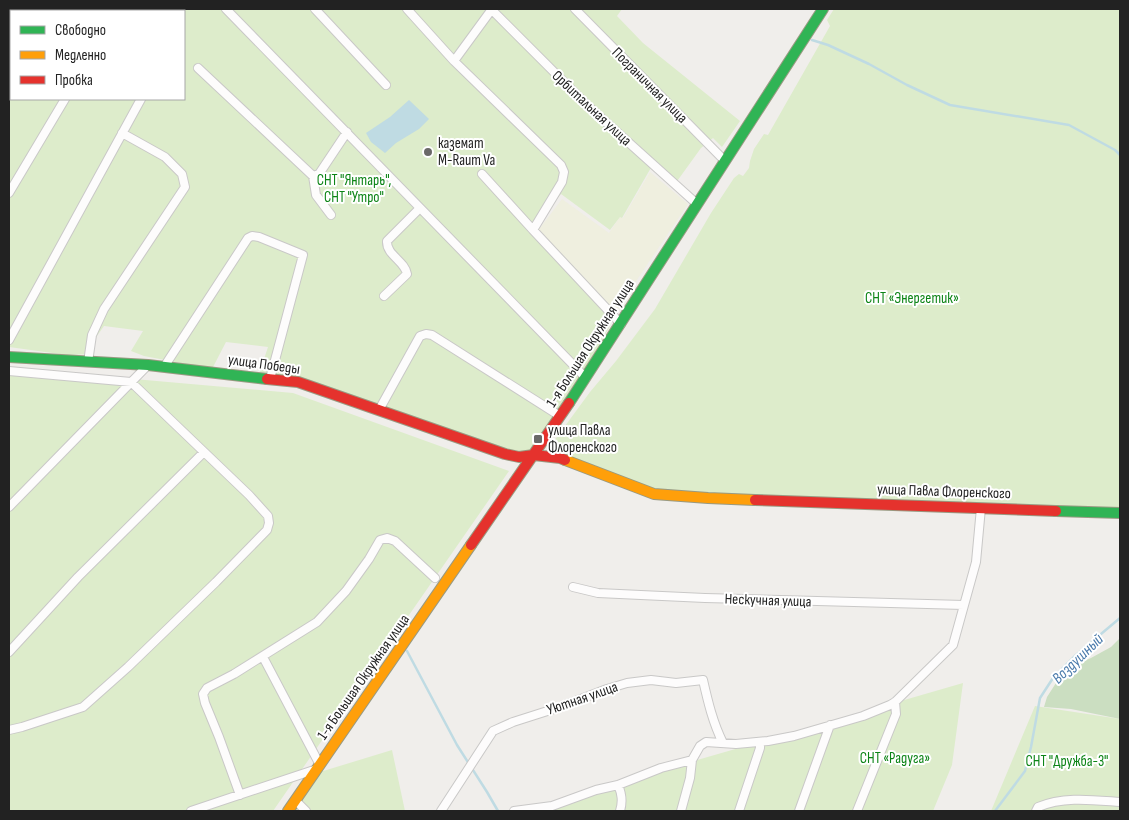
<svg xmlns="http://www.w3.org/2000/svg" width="1129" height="820" viewBox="0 0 1129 820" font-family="'Sofia Sans Condensed',sans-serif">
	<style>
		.farmland { fill: #efefdf }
		.grass { fill: #ddeccb; fill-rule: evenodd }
		.forest { fill: #cbdec1 }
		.water { fill: #bfdbe3 }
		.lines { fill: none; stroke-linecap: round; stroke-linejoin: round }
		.stream { stroke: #bfdbe3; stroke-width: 2.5 }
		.street-casing { stroke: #c9c8c7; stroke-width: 10 }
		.fast-casing { stroke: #999a82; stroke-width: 12 }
		.slow-casing { stroke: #999a82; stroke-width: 12 }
		.jam-casing { stroke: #999a82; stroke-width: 12 }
		.street { stroke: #fdfcfc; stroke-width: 8 }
		.fast { stroke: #30b455; stroke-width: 10 }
		.slow { stroke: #ff9f0a; stroke-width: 10 }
		.jam { stroke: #e5322d; stroke-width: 10 }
		.poi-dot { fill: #6a6968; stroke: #fff; stroke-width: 2 }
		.labels { text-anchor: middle; stroke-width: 4; stroke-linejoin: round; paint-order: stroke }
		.street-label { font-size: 15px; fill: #222; stroke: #fff }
		.poi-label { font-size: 15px; fill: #222; stroke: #fff; text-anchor: start }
		.park-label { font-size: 15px; fill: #0c8416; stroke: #fff }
		.water-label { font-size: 16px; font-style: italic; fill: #4a7aab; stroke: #fff }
	</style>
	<rect width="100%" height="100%" fill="#f0eeeb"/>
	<!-- farmland -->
	<path class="farmland" d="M650,172L688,204L616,311L537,232L562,199L609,233L620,217L623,218Z"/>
	<!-- grass -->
	<path class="grass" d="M9,9H622L617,16L643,43L740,121L722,147L713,138L701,148L675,184L652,166L622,218L620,217L610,230L561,194L529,231L614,313L609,328L604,336L605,340L578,384L525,456L259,374L268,347L226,342L212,369L144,356L131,351L143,331L104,326L92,343L93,354L67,355L9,347ZM11,11H184V99H11Z
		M834,9H1120V511L657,496L568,456L552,446L554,441L590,392L616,361L655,309L711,213L734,178L739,174L743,176L749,168L750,161L754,149L764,134L768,135L830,26L827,20Z
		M9,368L293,393L509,471L273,811H9Z
		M963,683L952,765L933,811H521Z
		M1035,706L1120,719V811H991Z
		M392,750L405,811H294L320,772Z"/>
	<!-- forest -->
	<path class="forest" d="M1120,638V719L1071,709L1044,707L1047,697L1056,683L1079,663L1091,658L1111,647Z"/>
	<!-- water -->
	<path class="water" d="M409,100L429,119L419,129L396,143L385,153L371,142L366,133L390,117Z"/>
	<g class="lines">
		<!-- stream -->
		<path class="stream" d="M812,40L828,45L869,64L907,85L950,105L1069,125L1115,150L1120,155
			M407,651L457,745L487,792L498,811
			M995,811L1025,771L1031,747L1040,698L1053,678L1076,655L1120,618"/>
		<!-- street casing -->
		<g class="street-casing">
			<path id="street" d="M226,9L586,378
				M315,9L386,85
				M407,9L454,61L561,165L564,172L562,182L533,230L621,324
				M491,9L587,105L697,204
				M575,9L725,161
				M454,61L492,9
				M198,68L313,176L316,195L331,215
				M482,174L533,230
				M313,176L319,174L347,132
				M9,193L65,99
				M384,296L407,274C405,261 386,255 387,241L420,208
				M9,340L141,99
				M88,362L92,335L104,309L185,187L182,174L165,157L122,133
				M164,367L248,238L252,236L259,237L303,255L270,379
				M9,371L131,382L249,495L268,516L269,523L267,530L216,582L128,667L83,707L22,727L9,730
				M379,410L420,336L426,334L432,335L560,416
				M9,507L148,365
				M573,587L598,593L705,598L964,605
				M9,652L78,577L204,452
				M263,657L320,765
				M618,785C622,794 623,801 620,811
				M240,795L219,737L205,703L203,694L207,688L234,674L317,622L346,591L369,559L380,540L387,538L395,541L435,578
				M296,801L306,811
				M191,811L317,769
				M441,811L493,731L513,722L560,707L607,689L627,683L651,680L676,683L703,680C708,702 713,723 723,743
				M514,811L552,806L596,790L618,785L661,768L692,760L700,746L706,742L736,744L768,741L794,736L863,716L890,705L895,702L953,645L976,562L981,508
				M681,811L690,778L692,760
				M739,811L760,748V742
				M799,811L830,725
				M857,811L896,714L895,702
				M1036,811L1038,807C1064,796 1093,800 1120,802"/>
		</g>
		<!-- fast casing -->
		<g class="fast-casing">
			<path id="fast" d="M9,357L148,365L267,379
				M569,403L823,9
				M1056,511L1120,513"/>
		</g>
		<!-- slow casing -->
		<g class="slow-casing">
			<path id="slow" d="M565,460L654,494L708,498L755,500
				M288,811L471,545"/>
		</g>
		<!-- jam casing -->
		<g class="jam-casing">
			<path id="jam" d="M267,379L298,382L505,454L519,457L534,455L560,458L565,460
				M755,500L1056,511
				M471,545L569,403"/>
		</g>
		<!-- street -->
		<use href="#street" class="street"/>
		<!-- fast -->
		<use href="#fast" class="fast"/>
		<!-- slow -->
		<use href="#slow" class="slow"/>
		<!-- jam -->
		<use href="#jam" class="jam"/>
	</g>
	<!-- markers -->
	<g class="poi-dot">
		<circle cx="428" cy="152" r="5"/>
		<rect x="533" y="434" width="10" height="10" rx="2.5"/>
	</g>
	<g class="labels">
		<!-- street labels -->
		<g class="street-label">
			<text transform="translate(650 85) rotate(45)" y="5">Пограничная улица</text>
			<text transform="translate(592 108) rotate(43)" y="5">Орбитальная улица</text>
			<text transform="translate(590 343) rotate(-57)" y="5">1-я Большая Окружная улица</text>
			<text transform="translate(264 364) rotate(8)" y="5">улица Победы</text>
			<text transform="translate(944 491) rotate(2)" y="5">улица Павла Флоренского</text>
			<text transform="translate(768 600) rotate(2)" y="5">Нескучная улица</text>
			<text transform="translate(363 677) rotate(-55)" y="5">1-я Большая Окружная улица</text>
			<text transform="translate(582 698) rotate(-19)" y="5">Уютная улица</text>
		</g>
		<!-- poi labels -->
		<g class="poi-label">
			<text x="438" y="148">каземат<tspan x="438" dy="17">M-Raum Va</tspan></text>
			<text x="548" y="435">улица Павла<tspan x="548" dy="17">Флоренского</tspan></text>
		</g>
		<!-- park labels -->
		<g class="park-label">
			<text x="354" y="185">СНТ "Янтарь",<tspan x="354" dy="17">СНТ "Утро"</tspan></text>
			<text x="912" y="303">СНТ «Энергетик»</text>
			<text x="895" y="763">СНТ «Радуга»</text>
			<text x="1067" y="766">СНТ "Дружба-3"</text>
		</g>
		<!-- water labels -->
		<g class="water-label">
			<text transform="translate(1077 658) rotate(-44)" y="6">Воздушный</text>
		</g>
	</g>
	<!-- border -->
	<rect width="1129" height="820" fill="none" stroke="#222222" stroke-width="20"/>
	<!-- legend -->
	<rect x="10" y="10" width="175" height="90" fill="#ffffff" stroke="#a7a7a7"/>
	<rect x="20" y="26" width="25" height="8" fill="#30b455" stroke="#a7a7a7"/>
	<text x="55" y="35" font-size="15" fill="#222222">Свободно</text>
	<rect x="20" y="51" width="25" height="8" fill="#ff9f0a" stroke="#a7a7a7"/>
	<text x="55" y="60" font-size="15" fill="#222222">Медленно</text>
	<rect x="20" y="76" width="25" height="8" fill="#e5322d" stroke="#a7a7a7"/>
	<text x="55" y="85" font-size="15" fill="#222222">Пробка</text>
</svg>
